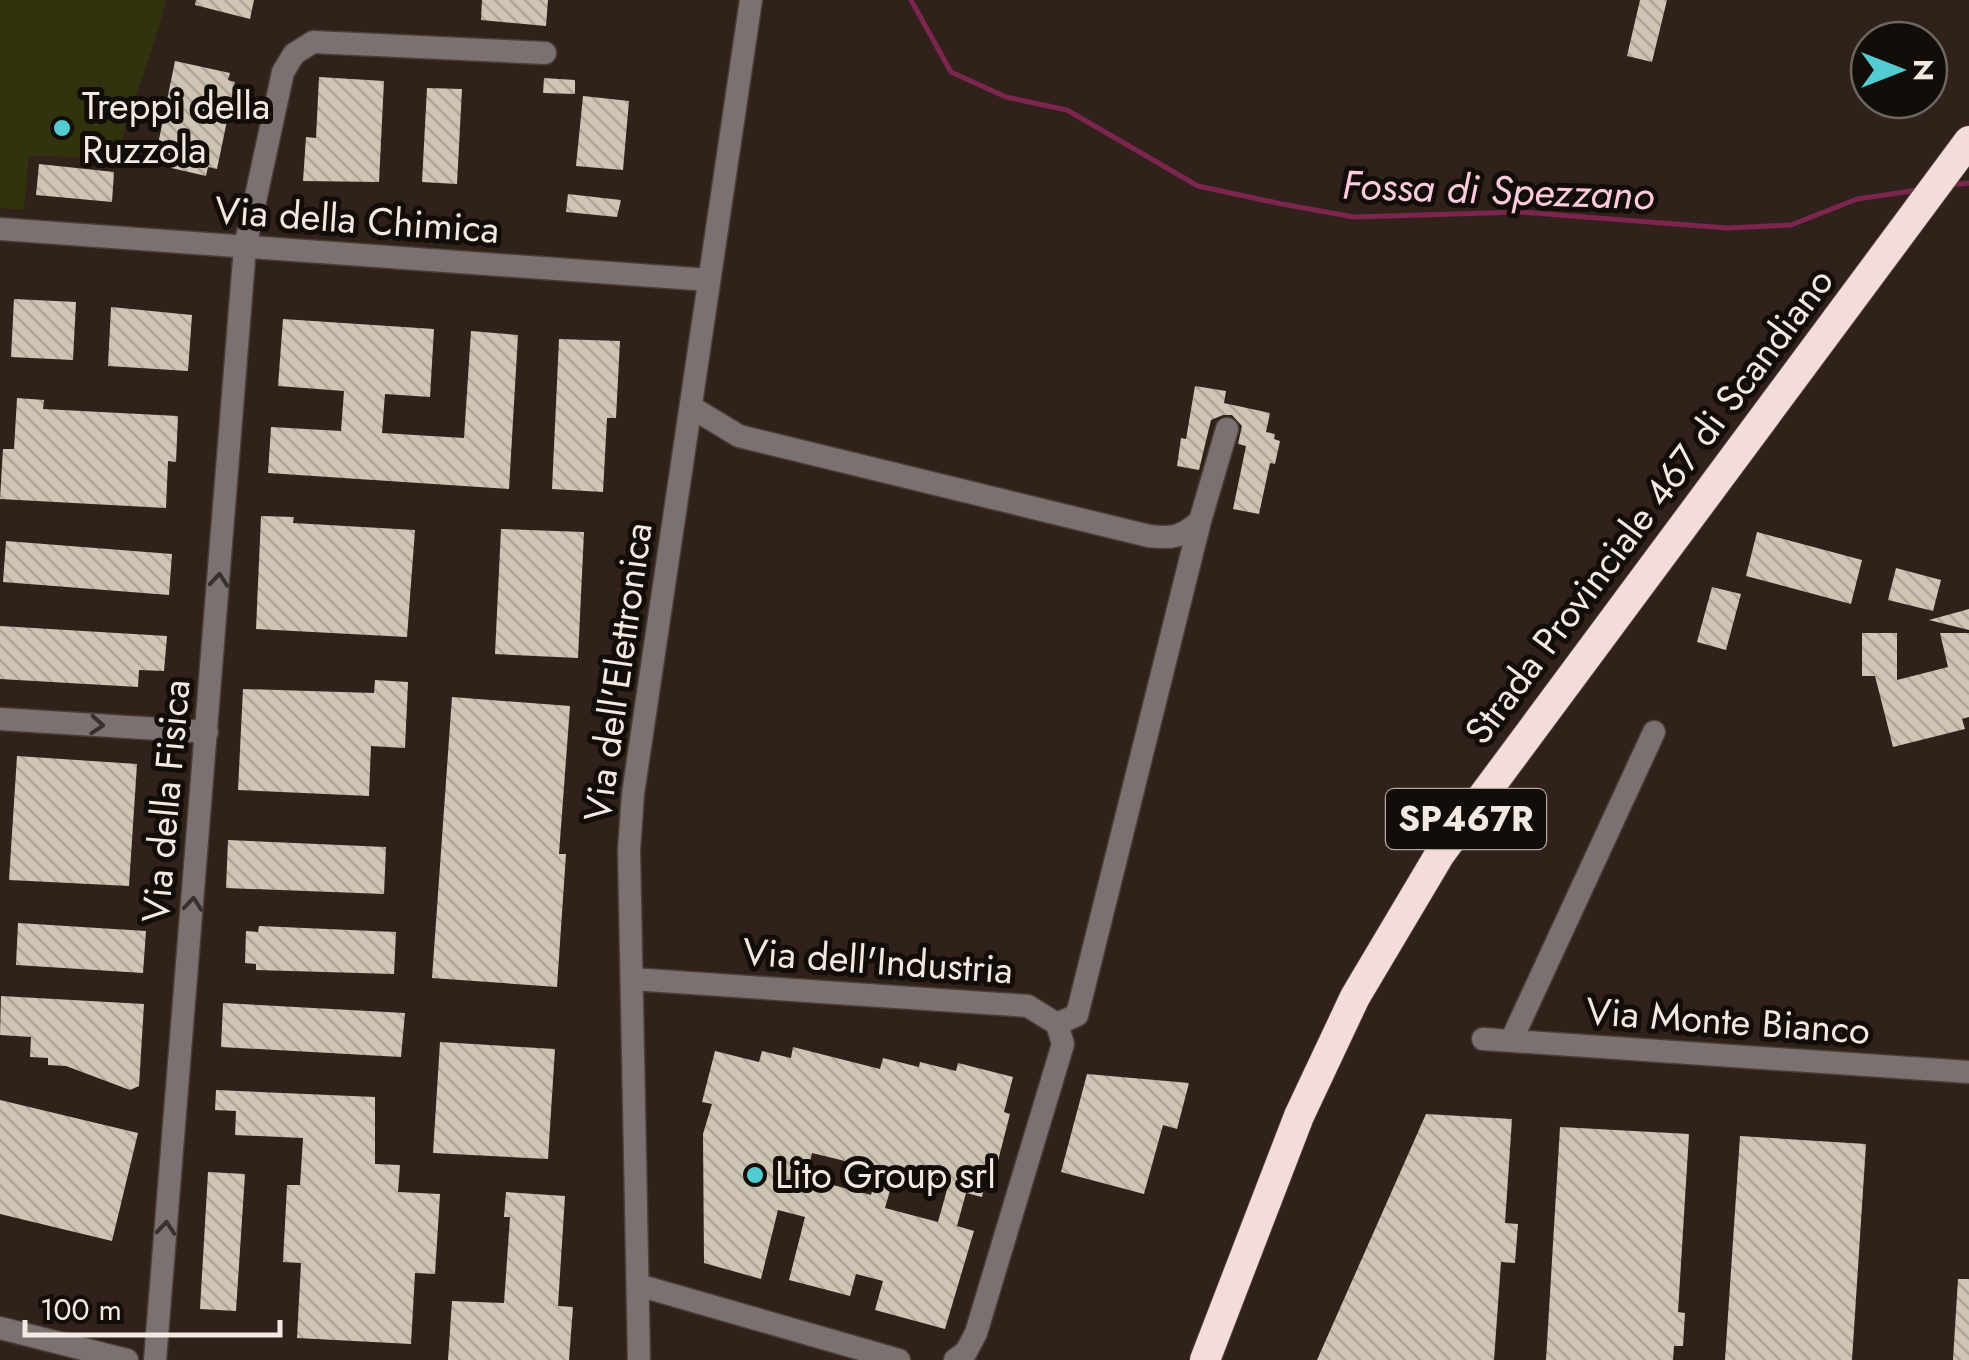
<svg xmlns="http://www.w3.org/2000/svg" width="1969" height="1360" viewBox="0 0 1969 1360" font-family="Jost,sans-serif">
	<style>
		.pitch { fill: #31320e }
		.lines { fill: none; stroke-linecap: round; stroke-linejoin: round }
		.stream { stroke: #7c254f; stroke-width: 5 }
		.building { fill: url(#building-back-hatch); fill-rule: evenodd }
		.minor-casing { stroke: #4b3e36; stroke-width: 25 }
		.highway-casing { stroke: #4b3e36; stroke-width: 32 }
		.minor { stroke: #7b7170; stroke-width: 22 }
		.highway { stroke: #f4dcda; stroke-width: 30 }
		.oneway { stroke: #37302d }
		.poi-dot { fill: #52ccd0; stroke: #130d09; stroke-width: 4 }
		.labels { text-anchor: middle; stroke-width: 10; stroke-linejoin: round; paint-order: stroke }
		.shield { fill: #130d09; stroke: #b0a7a2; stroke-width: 2.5 }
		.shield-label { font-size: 35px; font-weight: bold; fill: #f3e9e3 }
		.poi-label { font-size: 38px; fill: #f3e9e3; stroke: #130d09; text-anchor: start }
		.street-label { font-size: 38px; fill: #f3e9e3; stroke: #130d09 }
		.water-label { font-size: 40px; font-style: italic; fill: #fecbde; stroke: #130d09 }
	</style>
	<defs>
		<pattern id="building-back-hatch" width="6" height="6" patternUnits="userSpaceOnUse" patternTransform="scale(2.5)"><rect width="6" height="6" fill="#cfc5b4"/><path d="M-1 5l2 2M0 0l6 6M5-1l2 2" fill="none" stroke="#aea598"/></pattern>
	</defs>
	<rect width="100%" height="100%" fill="#30221a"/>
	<!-- pitch -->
	<path class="pitch" d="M0,0H166C153,54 131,104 117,158L29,156L24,210L0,208Z"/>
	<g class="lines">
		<!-- stream -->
		<path class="stream" d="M911,0L951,72L1006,97L1067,110L1198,186L1282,204L1354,217L1521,212L1727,228L1791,225L1857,199L1919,190
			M1950,185L1969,183"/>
	</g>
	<!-- building -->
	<path class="building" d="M196,0H254L250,19L195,5Z
		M482,0H548L546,26L481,20Z
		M1640,0H1667L1652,62L1627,56Z
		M175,61L230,73L228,80L235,82L217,169L208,167L206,176L154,164Z
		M319,77L384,81L379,182L303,181L306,137L316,138Z
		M544,78L575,80V94L543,93Z
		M427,88L462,89L457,184L422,182Z
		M583,96L629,101L623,170L576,166Z
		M39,164L114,172L112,202L36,195Z
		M568,194L621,200L617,217L566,212Z
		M14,299L76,302L73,360L11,357Z
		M111,307L192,315L188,371L108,366Z
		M283,319L434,329L430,397L385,394L382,433L464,438L471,331L518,335L509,489L268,473L271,427L341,431L344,391L278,386Z
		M559,339L620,341L616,418H607L603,492L552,489Z
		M1195,386L1226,391L1224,403L1270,413L1266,432L1275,434L1274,439L1280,441L1275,464L1270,463L1259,514L1233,509L1246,446L1238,444L1242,426L1232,415H1223L1211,420L1199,470L1177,466L1181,438L1186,439Z
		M17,398L44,400L43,409L178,416L176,462L168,461L166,508L0,499L3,449H14Z
		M261,516L294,517L293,523L415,530L407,637L256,629Z
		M501,529L584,532L578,658L495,654Z
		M1757,532L1862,560L1851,604L1746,576Z
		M6,541L172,554L169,595L3,582Z
		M1896,568L1941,580L1933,611L1888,600Z
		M1712,587L1741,594L1726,650L1697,642Z
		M1969,609V630L1929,620Z
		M0,626L167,636L164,671L139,670L138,687L0,679Z
		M1862,633H1897V680L1948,667L1940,633H1969V717L1962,719L1965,729L1893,747L1875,676H1862Z
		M375,680L408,682L405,748L371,746L369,796L238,790L243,689L374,693Z
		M452,697L570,706L559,854H566L557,987L432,978Z
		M17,756L137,764L129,886L9,880Z
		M228,840L386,847L384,894L226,888Z
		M18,923L146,931L143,973L16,965Z
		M259,926L396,932L394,974L256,970V964L245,963L246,931L258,932Z
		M1,996L144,1004L139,1086L130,1090L66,1066L48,1065V1058L30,1057L31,1037L0,1035Z
		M223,1003L405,1013L401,1057L221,1047Z
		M440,1042L555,1049L548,1159L433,1153Z
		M793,1047L880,1069L883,1058L919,1067L920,1062L956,1071L958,1063L1013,1077L1004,1112L1010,1114L998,1161L991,1159L982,1197L966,1193L957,1226L974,1231L945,1329L875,1310L883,1281L856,1274L850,1296L789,1280L805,1217L778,1210L761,1279L704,1263L703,1134L712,1104L702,1102L715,1051L759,1062L762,1051L791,1058ZM812,1153L878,1169L871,1195L806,1178ZM895,1173L948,1186L938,1222L885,1208Z
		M1087,1074L1189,1083L1177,1129L1163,1125L1144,1194L1061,1172Z
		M216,1090L375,1097V1164L400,1165L398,1192L440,1194L435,1274L415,1273L411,1344L297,1338L301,1263L283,1262L287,1185H300L303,1138L235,1135L236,1111L215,1110Z
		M0,1100L138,1133L112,1241L0,1214Z
		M1426,1114L1512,1119L1505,1223L1518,1224L1515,1263L1501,1262L1494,1360H1317Z
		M1560,1127L1689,1134L1678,1312L1685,1313L1683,1346H1674L1673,1360H1546Z
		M1740,1136L1866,1144L1852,1360H1725Z
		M208,1172L245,1174L236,1311L200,1309Z
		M506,1192L565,1196L558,1306L573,1307L569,1360H448L452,1301L504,1303L510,1217H504Z
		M1958,1279H1969V1360H1953Z"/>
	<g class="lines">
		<!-- minor casing -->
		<g class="minor-casing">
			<path id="minor" d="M0,229L709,280
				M691,407L739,436L1149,536C1172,539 1182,537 1200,521
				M0,719L207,732
				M632,979L1028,1006L1057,1024L1063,1044L976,1333L966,1352L955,1360
				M1057,1024L1077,1015L1200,521L1227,429
				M1483,1039L1969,1072
				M1511,1041L1654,732
				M638,1285L899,1360
				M0,1328L127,1360
				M155,1360L245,247L283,72L294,54L313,42L545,53
				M639,1360L629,850L633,794L751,0"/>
		</g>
		<!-- highway casing -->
		<g class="highway-casing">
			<path id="highway" d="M1205,1360L1299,1116L1355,997L1440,854L1969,141"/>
		</g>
		<!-- minor -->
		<use href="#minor" class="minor"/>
		<!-- highway -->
		<use href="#highway" class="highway"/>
	</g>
	<!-- one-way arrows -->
	<defs><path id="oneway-chevron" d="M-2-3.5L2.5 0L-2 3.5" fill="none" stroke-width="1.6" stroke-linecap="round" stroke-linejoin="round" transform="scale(2.5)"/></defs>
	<g class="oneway">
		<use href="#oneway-chevron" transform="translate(219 580) rotate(-85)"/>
		<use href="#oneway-chevron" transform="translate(97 725) rotate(4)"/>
		<use href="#oneway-chevron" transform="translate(193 904) rotate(-85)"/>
		<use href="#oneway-chevron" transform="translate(166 1228) rotate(-85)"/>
	</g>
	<!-- markers -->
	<g class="poi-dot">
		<circle cx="62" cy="128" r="10"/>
		<circle cx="755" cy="1175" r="10"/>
	</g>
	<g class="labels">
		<!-- shield labels -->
		<rect class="shield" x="1386" y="789" width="160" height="60" rx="8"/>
		<g class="shield-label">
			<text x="1466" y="831">SP467R</text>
		</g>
		<!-- poi labels -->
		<g class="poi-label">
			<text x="82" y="119">Treppi della<tspan x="82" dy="44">Ruzzola</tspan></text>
			<text x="775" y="1188">Lito Group srl</text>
		</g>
		<!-- street labels -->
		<g class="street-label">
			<text transform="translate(357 220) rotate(4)" y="13">Via della Chimica</text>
			<text transform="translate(1649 506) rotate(-53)" y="13">Strada Provinciale 467 di Scandiano</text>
			<text transform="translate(618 672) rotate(-82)" y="13">Via dell'Elettronica</text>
			<text transform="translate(166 801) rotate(-85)" y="13">Via della Fisica</text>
			<text transform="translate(878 961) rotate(4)" y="13">Via dell'Industria</text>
			<text transform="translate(1728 1021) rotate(4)" y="13">Via Monte Bianco</text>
		</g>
		<!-- water labels -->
		<g class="water-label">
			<text transform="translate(1498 190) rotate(2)" y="14">Fossa di Spezzano</text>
		</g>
	</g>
	<!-- north arrow -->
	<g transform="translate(1899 70) rotate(90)"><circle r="48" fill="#130d09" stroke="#6d6560" stroke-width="2.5"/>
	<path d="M0-8L18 38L0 25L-18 38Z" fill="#52ccd0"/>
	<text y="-15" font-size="28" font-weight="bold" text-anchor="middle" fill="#f3e9e3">N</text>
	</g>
	<!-- scale -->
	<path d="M25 1320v15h255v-15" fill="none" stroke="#f3e9e3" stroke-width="5"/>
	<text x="40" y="1320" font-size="30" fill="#f3e9e3" stroke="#130d09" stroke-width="8" paint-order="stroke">100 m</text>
</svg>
